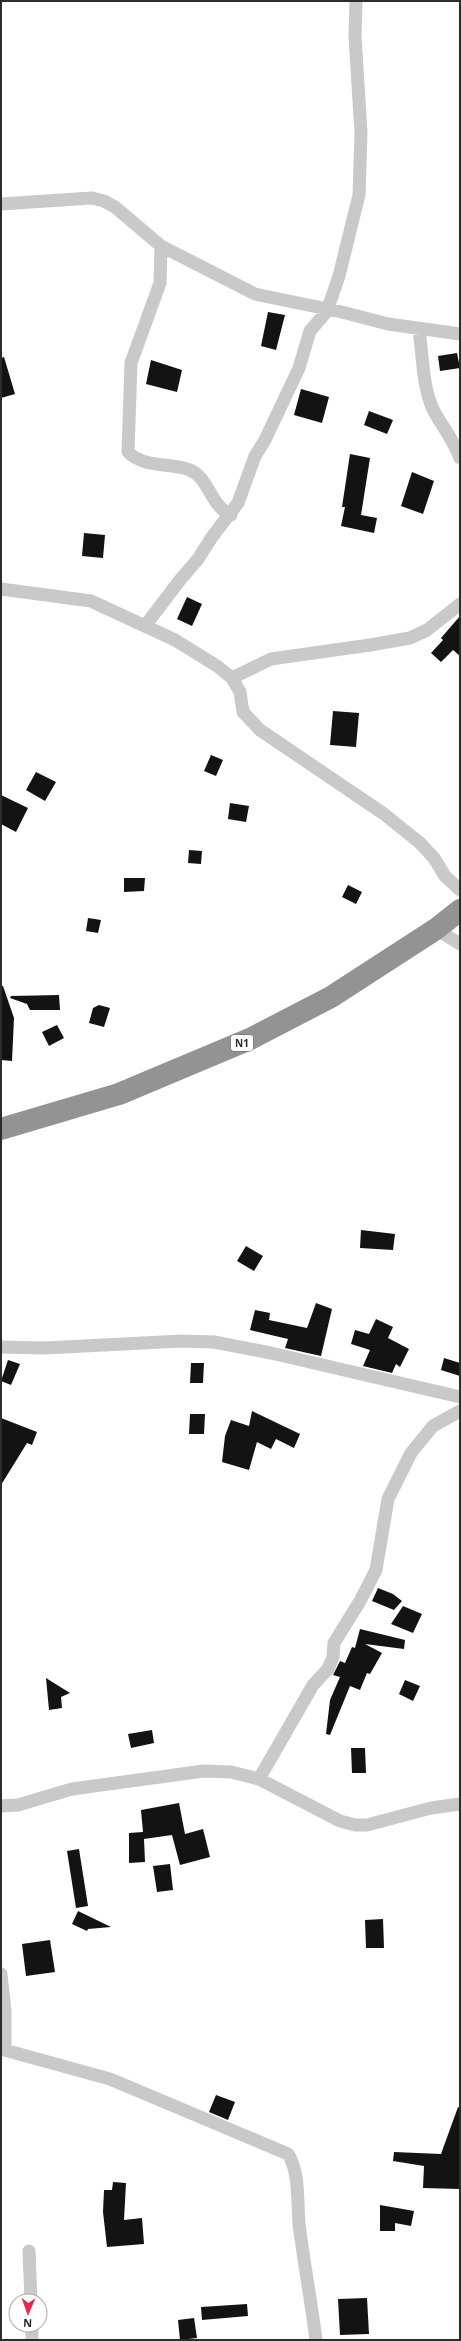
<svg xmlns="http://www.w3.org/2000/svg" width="461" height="2341" viewBox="0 0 461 2341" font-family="'Noto Sans',sans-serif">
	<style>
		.building { fill: #131313 }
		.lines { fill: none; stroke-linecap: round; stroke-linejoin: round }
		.street { stroke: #c9c9c9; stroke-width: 13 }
		.highway { stroke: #939393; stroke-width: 22 }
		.labels { text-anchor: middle; stroke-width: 4; stroke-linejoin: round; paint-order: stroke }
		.shield { fill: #fff; stroke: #6b6b6b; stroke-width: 1 }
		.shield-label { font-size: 10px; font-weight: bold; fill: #2c2c2c }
	</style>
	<rect width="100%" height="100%" fill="#fff"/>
	<!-- building -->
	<path class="building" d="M268,312L285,315L276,350L261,346Z
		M457,353L460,368L440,371L438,356Z
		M4,357L15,394L1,398V358Z
		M151,360L182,370L177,392L146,384Z
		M301,389L329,397L322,423L294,415Z
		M369,411L393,420L387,434L364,425Z
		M350,454L370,458L361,515L377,518L374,533L341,526L345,507H342Z
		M412,472L434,481L423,514L401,506Z
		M84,533L105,535L103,558L82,556Z
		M187,597L202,604L192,626L177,619Z
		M460,616V656L453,650L441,662L431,653L443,640L441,638Z
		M333,711L359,713L356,747L330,745Z
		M211,755L223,760L216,776L204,771Z
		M36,772L56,782L45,801L26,790Z
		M1,795L28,808L16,832L1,824Z
		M230,803L249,806L246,822L228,819Z
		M189,850L202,851L201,864L188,863Z
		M124,878H145L144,891L124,892Z
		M348,885L362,892L356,904L342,897Z
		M88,918L101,920L98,933L86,931Z
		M1,986H3L14,1018L12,1061L1,1060Z
		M59,995L60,1010H30L27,1004L10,998L11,996Z
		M99,1005L110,1008L104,1027L89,1023L93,1008Z
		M57,1025L64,1038L49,1046L42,1032Z
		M361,1230L395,1234L393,1250L360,1248Z
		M246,1246L263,1256L254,1271L237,1261Z
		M316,1303L332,1309L321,1356L285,1348L288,1339L250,1330L255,1310L270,1313L269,1320L307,1328Z
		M376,1319L393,1327L388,1338L409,1349L400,1367L396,1364L392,1373L363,1366L370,1350L351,1344L355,1330L369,1334Z
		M444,1358L460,1363V1376L441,1370Z
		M8,1360L20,1364L11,1385L1,1381Z
		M191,1363H204L203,1383H190Z
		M252,1411L300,1434L294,1448L276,1439L271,1449L257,1442L249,1470L222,1462L225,1436L231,1420L249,1426Z
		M190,1414H205L204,1434H189Z
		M1,1418L37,1432L32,1445L27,1443L1,1485Z
		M378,1588L393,1594L402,1601L394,1610L372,1601Z
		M403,1606L422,1614L413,1633L391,1624Z
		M360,1629L405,1640L404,1649L365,1644L382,1653L370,1674L367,1673L360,1690L350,1686L330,1735L326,1734L330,1700L340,1677L333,1675L340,1661L345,1663L352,1647L355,1648Z
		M46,1678L70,1693L61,1697L62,1708L49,1710Z
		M405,1680L420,1686L413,1701L399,1694Z
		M152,1730L154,1743L131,1748L128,1734Z
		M351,1748H365L366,1773H352Z
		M179,1803L185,1834L203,1829L210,1857L180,1865L172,1835L144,1839L145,1862L129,1863V1833L143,1832L141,1810Z
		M79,1849L88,1906L76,1908L67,1851Z
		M170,1864L173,1890L157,1892L153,1866Z
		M78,1911L111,1927L88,1929L87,1931L72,1924Z
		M383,1919L384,1948H366L365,1920Z
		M50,1940L55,1972L26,1976L22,1944Z
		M216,2095L235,2102L228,2120L209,2112Z
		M458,2107L460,2108L459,2189L423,2188L424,2166L393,2161L394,2152L441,2154Z
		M113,2182L126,2183L124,2220L142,2218L144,2244L107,2247L103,2212L104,2190H112Z
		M380,2205L414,2211L411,2226L395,2223V2231H380Z
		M367,2298L369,2334L340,2335L338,2299Z
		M247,2304L248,2316L202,2320L201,2307Z
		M194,2318L197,2338L180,2340L178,2320Z"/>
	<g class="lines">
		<!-- street -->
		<path class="street" d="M1,204L92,198L104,201L115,207L161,246L255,294L342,312L388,324L460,334
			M161,246L160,283L131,363L128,452C145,469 171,462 190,470C210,479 210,506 231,515
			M419,330C423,356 422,391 436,415C445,430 454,441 460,458
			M1,589L91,601L175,640L217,666L232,678L240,692L243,712L260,730L384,814L420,843L434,858L445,876L460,890
			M145,626L180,580L198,559L212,537L238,503L255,456L265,440L299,368L310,331L327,311L339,276L359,195L361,133L355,36L356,1
			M232,678L271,659L370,645L410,638L427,630L460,604
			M436,929L460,944
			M1,1347L45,1348L182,1341L214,1342L271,1353L460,1397
			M259,1779L313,1685L328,1669L333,1657L334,1643L360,1601L376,1570L388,1499L411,1453L433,1426L460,1411
			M1,1806L18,1805L72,1789L204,1771L231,1772L259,1779L340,1821L355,1825H367L431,1808L460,1804
			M1,1974L5,2011V2049
			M1,2049L110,2079L288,2154C300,2173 297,2202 299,2224C304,2263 311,2301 316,2340
			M29,2251L31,2301
			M32,2325V2340"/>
		<!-- highway -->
		<path class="highway" d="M1,1129L119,1094L250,1039L331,997L436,929L460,910"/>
	</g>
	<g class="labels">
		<!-- shield labels -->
		<rect class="shield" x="231" y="1035" width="22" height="16" rx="3"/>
		<g class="shield-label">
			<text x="242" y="1047">N1</text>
		</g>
	</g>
	<!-- border -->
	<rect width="461" height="2341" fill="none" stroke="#2c2c2c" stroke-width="4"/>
	<!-- north arrow -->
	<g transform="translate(28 2313) rotate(182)"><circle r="19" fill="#ffffff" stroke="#ababab"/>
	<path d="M0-3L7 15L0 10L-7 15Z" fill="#e9274c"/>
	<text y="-6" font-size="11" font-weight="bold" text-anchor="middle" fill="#2c2c2c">N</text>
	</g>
</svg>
